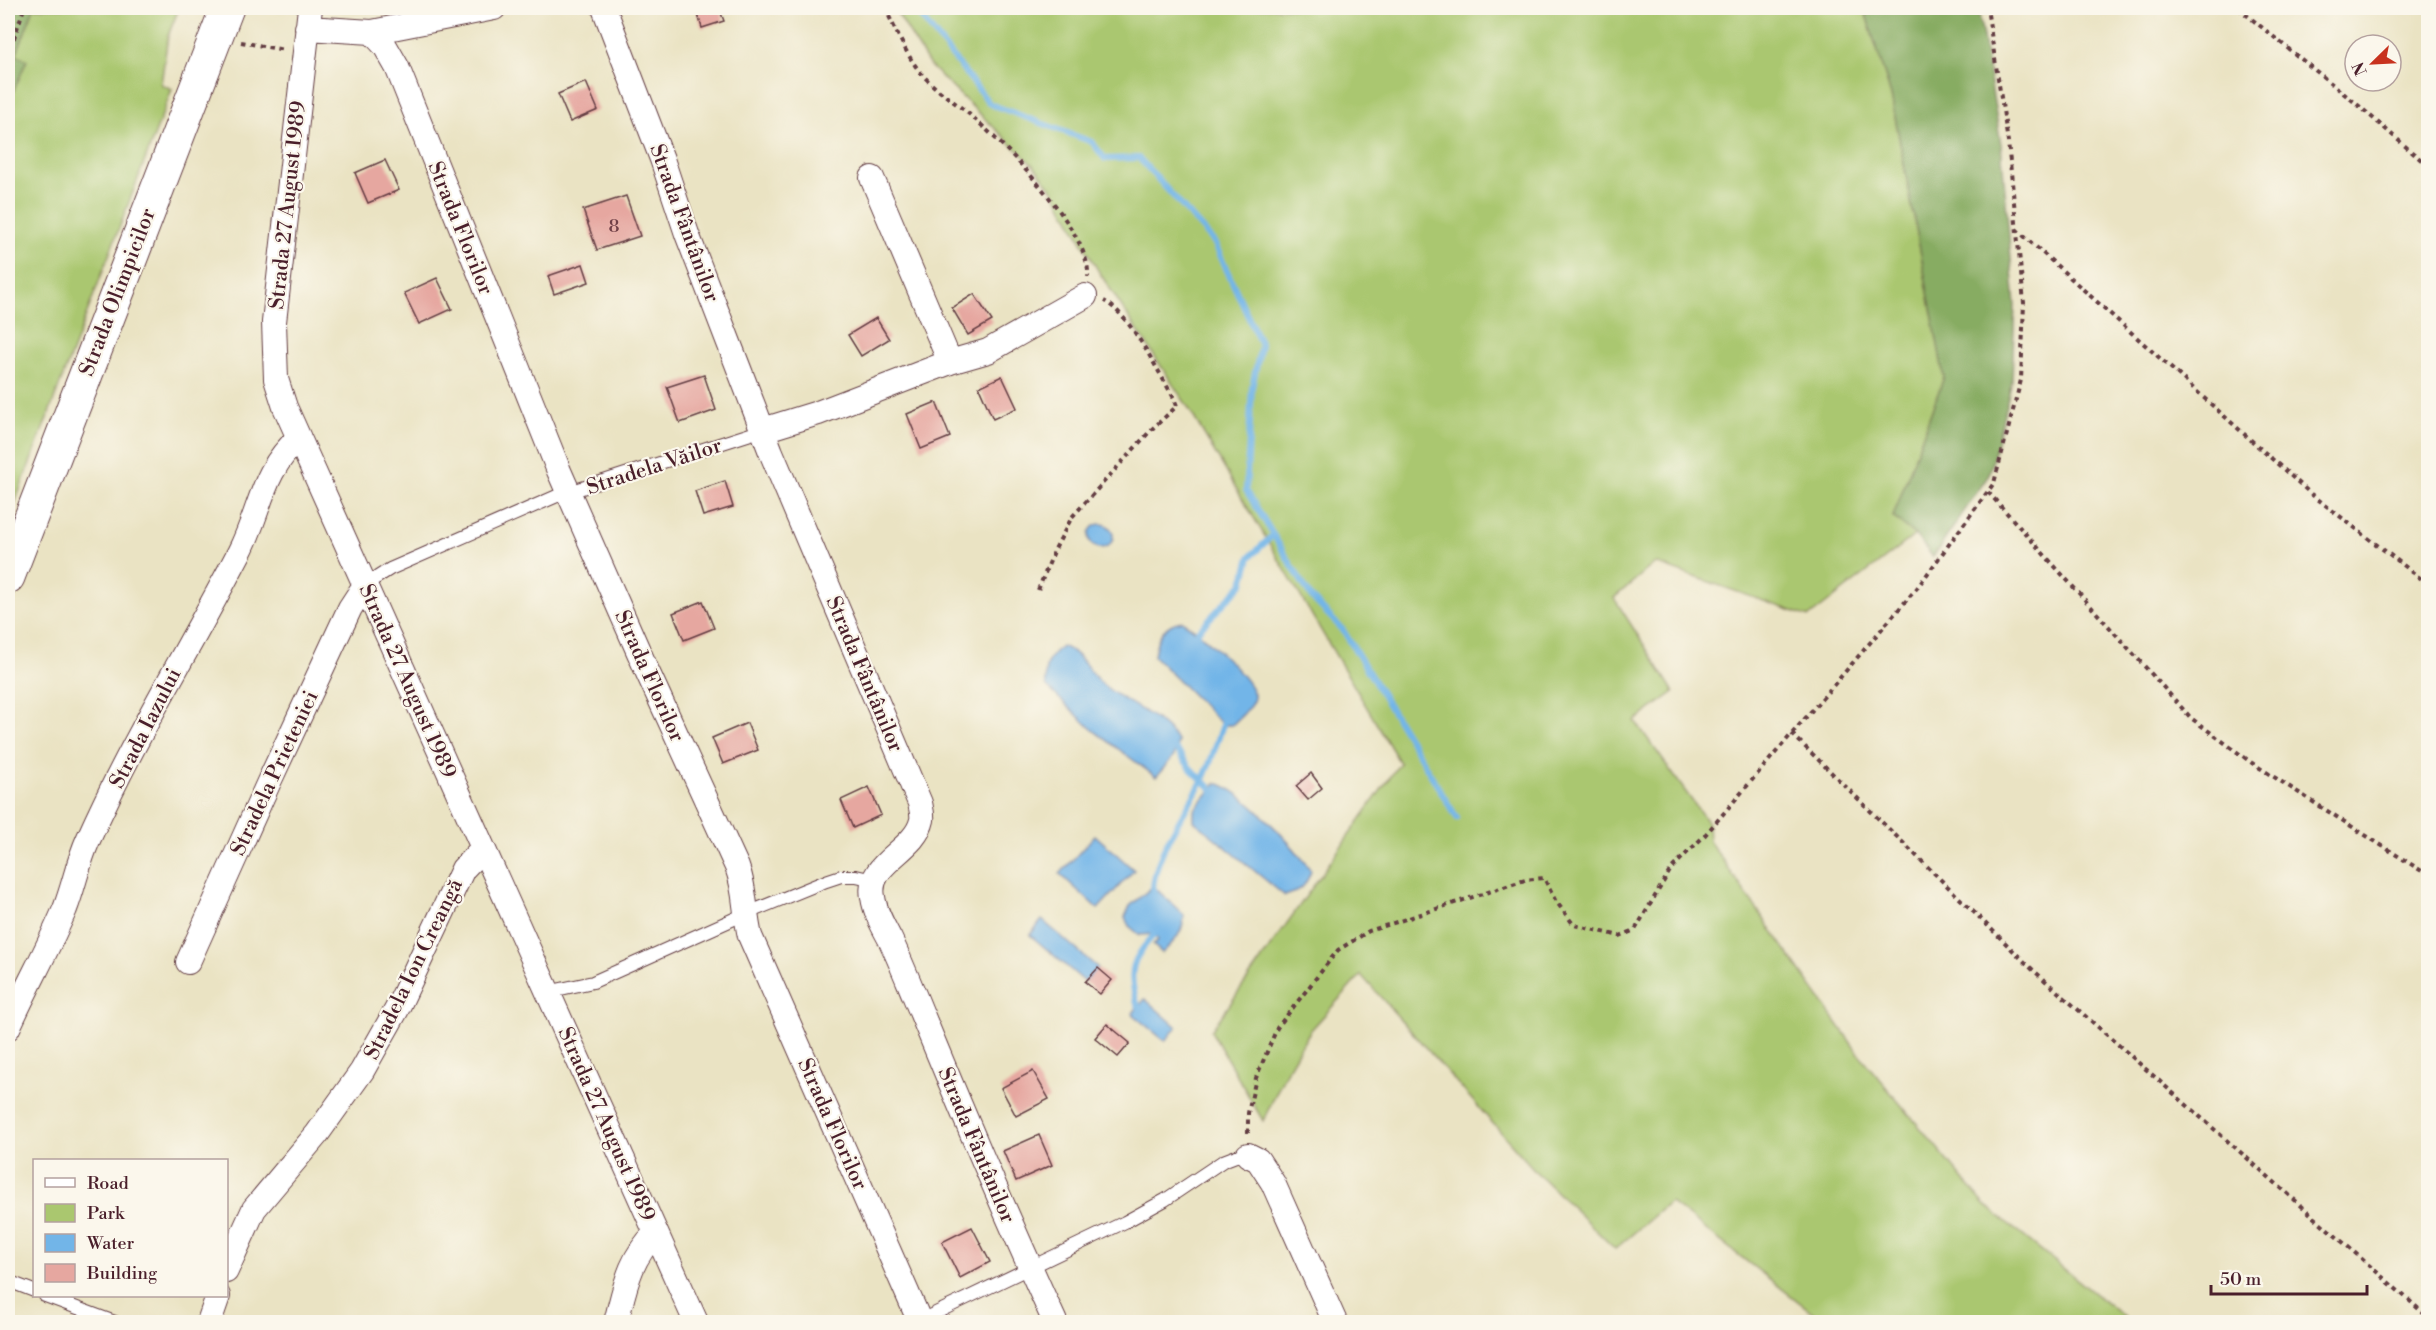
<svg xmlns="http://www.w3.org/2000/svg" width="2436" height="1330" viewBox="0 0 2436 1330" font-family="'Libre Bodoni',serif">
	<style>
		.green { fill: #aac76f; stroke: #7a734d; stroke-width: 1.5 }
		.forest { fill: #87ac62; stroke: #686646; stroke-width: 1.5 }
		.water { fill: #72b5e8; stroke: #5e6a8a; stroke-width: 1.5 }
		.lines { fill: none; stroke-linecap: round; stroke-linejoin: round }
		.stream { stroke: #72b5e8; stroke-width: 6 }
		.building { fill: #e6a7a0 }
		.service-casing { stroke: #623c42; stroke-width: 14 }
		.minor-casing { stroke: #623c42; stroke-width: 26 }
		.secondary-casing { stroke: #623c42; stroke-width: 35 }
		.path { stroke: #623c42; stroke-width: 4; stroke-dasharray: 4.5 4.5; stroke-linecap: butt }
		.service { stroke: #fff; stroke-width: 12 }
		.minor { stroke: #fff; stroke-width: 24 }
		.secondary { stroke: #fff; stroke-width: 33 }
		.labels { text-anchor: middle; stroke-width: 4.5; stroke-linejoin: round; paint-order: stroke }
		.number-label { font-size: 18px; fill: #714148 }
		.street-label { font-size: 21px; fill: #4a1f2b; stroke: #fbf7ec }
	</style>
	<rect width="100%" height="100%" fill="#fbf7ec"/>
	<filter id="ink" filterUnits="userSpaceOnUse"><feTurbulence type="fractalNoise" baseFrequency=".0167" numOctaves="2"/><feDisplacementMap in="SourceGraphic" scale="12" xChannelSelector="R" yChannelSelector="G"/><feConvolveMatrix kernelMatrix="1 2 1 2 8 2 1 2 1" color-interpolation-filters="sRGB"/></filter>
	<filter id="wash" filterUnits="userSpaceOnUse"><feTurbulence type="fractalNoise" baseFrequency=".008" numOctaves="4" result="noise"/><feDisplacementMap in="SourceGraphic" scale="24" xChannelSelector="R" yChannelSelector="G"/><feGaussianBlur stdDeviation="1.35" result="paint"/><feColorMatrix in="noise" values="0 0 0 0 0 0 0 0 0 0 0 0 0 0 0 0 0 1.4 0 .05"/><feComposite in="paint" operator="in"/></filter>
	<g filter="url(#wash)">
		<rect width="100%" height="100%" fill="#eae3c3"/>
		<!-- green -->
		<path class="green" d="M34,8H179L168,36L161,84L172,89L8,521V104L27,60L16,55Z
			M894,8H1864L1891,95L1944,377L1893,517L1915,535L1809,617L1655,563L1614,598L1674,692L1635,721L1708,823L1709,841L1861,1057L1985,1205L2130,1322H1825L1670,1202L1615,1249L1538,1174L1361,975L1310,1031L1285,1074L1263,1121L1211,1031L1400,763L1186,404L1099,272L1053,190L1034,166L930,66Z"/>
		<!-- forest -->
		<path class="forest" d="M8,8H34L16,55L27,60L8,104Z
			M1864,8H1978L2001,144L2015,305L2012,381L1989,475L1933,557L1915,535L1893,517L1944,377L1891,95Z"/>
		<!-- water -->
		<path class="water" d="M1089 536a12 12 0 1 1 24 0a12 12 0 1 1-24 0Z
			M1182,621C1198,631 1251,677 1254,695C1255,705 1239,718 1232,725H1223L1154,656C1156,638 1163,624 1182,621Z
			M1061,646C1082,653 1086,669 1101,683C1125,705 1161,714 1178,742L1174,756L1156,777L1093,730L1046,686C1044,665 1046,660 1061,646Z
			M1216,783C1242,789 1296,848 1311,871C1306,886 1301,891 1285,896L1194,821V810Z
			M1095,835L1134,870L1098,909L1060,874Z
			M1153,886L1184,915C1184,932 1174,942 1162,953L1153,945L1158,940L1155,934L1140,935L1129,926L1125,917L1130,906Z
			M1042,920L1098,968L1085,982L1030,935Z
			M1145,999L1177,1027L1165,1041L1132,1014Z"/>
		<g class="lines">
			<!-- stream -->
			<path class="stream" d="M914,8L990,104L1092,142L1105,159L1139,158L1214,242L1261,345L1252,387L1246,490L1311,597L1343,630L1457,818
				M1197,637L1198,631L1243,583L1250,557L1273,535
				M1176,749L1191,769L1212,789
				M1153,894C1152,855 1185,815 1202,781C1211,764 1216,743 1223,725V719
				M1138,1006C1127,973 1131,959 1155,934V928"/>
		</g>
		<g id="blocks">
			<!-- building -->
			<path class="building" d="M696,8H719L724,21L702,28Z
				M586,82L598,110L570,122L558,94Z
				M385,160L399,190L368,203L355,173Z
				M626,196L640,236L597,250L583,210Z
				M583,264L589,282L554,294L548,276Z
				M437,278L452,309L419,324L404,293Z
				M974,294L992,321L968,335L952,308Z
				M876,318L889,339L861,356L848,335Z
				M704,375L716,410L680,423L667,387Z
				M1002,376L1017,408L993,419L979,387Z
				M936,402L950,437L921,449L907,414Z
				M725,481L733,507L703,516L695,491Z
				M703,601L714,628L684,640L673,613Z
				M747,723L758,750L723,764L712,738Z
				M1311,773L1322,788L1308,800L1296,786Z
				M869,787L881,815L853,828L841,800Z
				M1098,968L1112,980L1100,994L1085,982Z
				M1107,1024L1130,1043L1118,1057L1095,1038Z
				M1033,1071L1049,1099L1016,1116L1001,1088Z
				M1039,1135L1052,1165L1016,1181L1003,1151Z
				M972,1227L990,1262L960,1278L942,1242Z"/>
		</g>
	</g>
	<g filter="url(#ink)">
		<use href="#blocks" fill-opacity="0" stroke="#623c42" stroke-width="1.5"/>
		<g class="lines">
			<!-- service casing -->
			<g class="service-casing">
				<path id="service" d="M365,585L390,569L557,496L763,430
					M547,992L593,982L745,914L826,881L841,876H856L874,880
					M8,1281L34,1291
					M45,1296L115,1322
					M917,1322L1125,1222L1165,1200L1223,1161L1236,1156L1248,1155"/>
			</g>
			<!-- minor casing -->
			<g class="minor-casing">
				<path id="minor" d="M310,8L274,322L276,379L285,407L696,1322
					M604,8L662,159L687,234L771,452L920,803C921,808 923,815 922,820C915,852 866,862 873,897C875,912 883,926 890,939C899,958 907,978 915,997C960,1107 1006,1215 1055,1322
					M307,28L372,32L494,8
					M372,32L385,46L397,67L559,471L648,673L737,867C746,890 744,912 750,936L920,1322
					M872,178L950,362
					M763,430L818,413L950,362L988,351L1085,296
					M188,962L268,784L350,608L365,585
					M8,1028C26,988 48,949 65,909C74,886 78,862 88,840C132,741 189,649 239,553C261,511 261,471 299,438
					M1248,1155L1258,1160L1273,1183L1335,1322
					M226,1271L254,1209L317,1134L362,1071L397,1009L463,869L483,848
					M209,1322L218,1296
					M616,1322C625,1288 629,1259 656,1233"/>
			</g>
			<!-- secondary casing -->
			<g class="secondary-casing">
				<path id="secondary" d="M8,577L227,8"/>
			</g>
			<!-- path -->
			<path class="path" d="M885,8C895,28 904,50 917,68C931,87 951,99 969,114C1002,142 1092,232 1088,277
				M2238,8L2358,105L2428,166
				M241,42L284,50
				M8,56L24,8
				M2016,229L2311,494L2428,584
				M1988,492L2191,718L2252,763L2428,875
				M1038,590L1055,549L1072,517L1152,429L1177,406L1174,398C1158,372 1130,314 1104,301
				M1792,734L2033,970L2428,1317
				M1248,1133V1113L1256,1078L1277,1028L1338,950L1369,931L1525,880L1544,878L1555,900L1574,925L1620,936L1635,930L1671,869L1705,835L1917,588L1994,483L2021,380L2024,303L2008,142L1987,8"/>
			<!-- service -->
			<use href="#service" class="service"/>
			<!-- minor -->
			<use href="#minor" class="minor"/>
			<!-- secondary -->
			<use href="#secondary" class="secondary"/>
		</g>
	</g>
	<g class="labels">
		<!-- number labels -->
		<g class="number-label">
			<text x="614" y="232">8</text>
		</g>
		<!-- street labels -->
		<g class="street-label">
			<text transform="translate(287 205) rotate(-84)" y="7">Strada 27 August 1989</text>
			<text transform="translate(685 223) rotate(70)" y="7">Strada Fântânilor</text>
			<text transform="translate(461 228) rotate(68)" y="7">Strada Florilor</text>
			<text transform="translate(117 292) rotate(-69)" y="7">Strada Olimpicilor</text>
			<text transform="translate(654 466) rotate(-18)" y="7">Stradela Văilor</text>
			<text transform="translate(865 674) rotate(67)" y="7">Strada Fântânilor</text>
			<text transform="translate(650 676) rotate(66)" y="7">Strada Florilor</text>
			<text transform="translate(408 681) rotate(66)" y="7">Strada 27 August 1989</text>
			<text transform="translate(145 728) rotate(-63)" y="7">Strada Iazului</text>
			<text transform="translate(274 773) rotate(-65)" y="7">Stradela Prieteniei</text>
			<text transform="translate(413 969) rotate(-64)" y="7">Stradela Ion Creangă</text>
			<text transform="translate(607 1124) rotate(66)" y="7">Strada 27 August 1989</text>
			<text transform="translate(833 1124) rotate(66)" y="7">Strada Florilor</text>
			<text transform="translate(977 1145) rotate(67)" y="7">Strada Fântânilor</text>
		</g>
	</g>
	<!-- margin -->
	<rect width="2436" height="1330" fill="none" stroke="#fbf7ec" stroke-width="30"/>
	<!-- legend -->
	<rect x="33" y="1159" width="195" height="138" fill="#fbf7ec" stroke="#b4a19f" stroke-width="1.5"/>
	<rect x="45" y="1178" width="30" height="9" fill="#ffffff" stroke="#b4a19f" stroke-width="1.5"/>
	<text x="87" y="1189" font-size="18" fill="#4a1f2b">Road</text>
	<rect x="45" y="1204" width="30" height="18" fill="#aac76f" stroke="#b4a19f" stroke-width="1.5"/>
	<text x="87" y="1219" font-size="18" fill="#4a1f2b">Park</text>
	<rect x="45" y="1234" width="30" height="18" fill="#72b5e8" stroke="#b4a19f" stroke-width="1.5"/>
	<text x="87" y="1249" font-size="18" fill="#4a1f2b">Water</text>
	<rect x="45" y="1264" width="30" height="18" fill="#e6a7a0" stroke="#b4a19f" stroke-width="1.5"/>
	<text x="87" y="1279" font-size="18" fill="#4a1f2b">Building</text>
	<!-- north arrow -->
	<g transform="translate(2373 63) rotate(246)"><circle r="28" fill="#fbf7ec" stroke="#b4a19f" stroke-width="1.5"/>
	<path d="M0-4.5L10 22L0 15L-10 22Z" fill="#c8321e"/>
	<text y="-9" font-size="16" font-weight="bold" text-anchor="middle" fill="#4a1f2b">N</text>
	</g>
	<!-- scale -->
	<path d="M2211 1285v9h156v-9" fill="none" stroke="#4a1f2b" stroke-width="3"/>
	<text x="2220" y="1285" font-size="18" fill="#4a1f2b" stroke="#fbf7ec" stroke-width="4.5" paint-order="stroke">50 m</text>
</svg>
